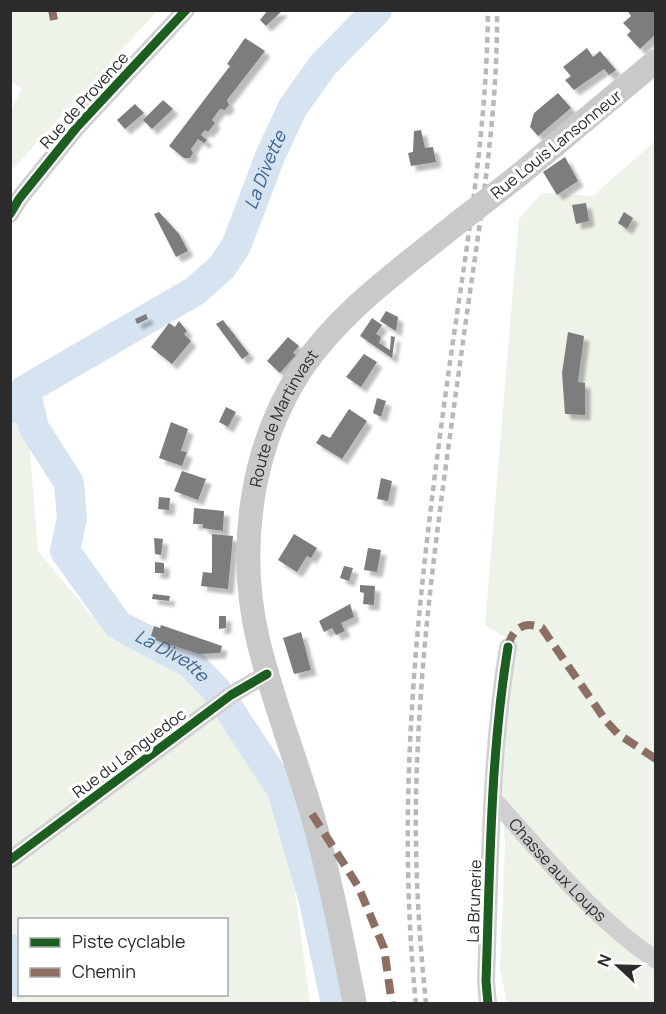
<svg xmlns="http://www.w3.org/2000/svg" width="666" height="1014" viewBox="0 0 666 1014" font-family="Manrope,sans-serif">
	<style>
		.green { fill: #eef3ea; fill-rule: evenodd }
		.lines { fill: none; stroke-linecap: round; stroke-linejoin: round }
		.river { stroke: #d6e3f0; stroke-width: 30 }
		.building { fill: #7d7d7d; filter: url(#shadow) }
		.street { stroke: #d0d0d0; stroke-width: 18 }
		.secondary { stroke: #c9c9c9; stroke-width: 24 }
		.rail { stroke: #b8b8b8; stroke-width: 4.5; stroke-dasharray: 6 4.5; stroke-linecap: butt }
		.secondary-bridge { stroke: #c9c9c9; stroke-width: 24 }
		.quiet { stroke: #8d6e63; stroke-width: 8; stroke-dasharray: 15 8; stroke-linecap: butt }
		.cycleway-casing { stroke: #fff; stroke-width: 13 }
		.cycleway { stroke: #1b5e20; stroke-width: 9 }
		.labels { text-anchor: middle; stroke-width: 6; stroke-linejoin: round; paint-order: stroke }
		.street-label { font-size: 16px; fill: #2b2b2b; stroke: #fff }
		.water-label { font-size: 18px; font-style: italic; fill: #3b638c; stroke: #fff }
	</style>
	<defs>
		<filter id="shadow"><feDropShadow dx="5.5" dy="5.5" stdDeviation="1.5" flood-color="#0004"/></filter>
	</defs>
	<rect width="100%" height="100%" fill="#fff"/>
	<!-- green -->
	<path class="green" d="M11,10L157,11L11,171V109L22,89L11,81Z
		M655,141V1003H507L500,970L505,844L501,787L514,642L485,625L519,218L542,193L593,196Z
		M25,390L38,551L112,640L180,667L232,712L286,824L310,1003H18L10,983V402ZM20,920H226V994H20Z"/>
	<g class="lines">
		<!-- river -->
		<g class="river">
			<path id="s1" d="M25,390L34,428L69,483L72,518L65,551L118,625L190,663L217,691L282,790L314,901L336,1004"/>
			<path id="s2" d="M15,408L25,390L195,291L222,267L236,246L271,154L293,107L323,65L377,10"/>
			<path d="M10,949L20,983"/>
		</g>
	</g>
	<!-- building -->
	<path class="building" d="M268,10H283L266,26L260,20Z
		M627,10H656V34L640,49L627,35L631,31L623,23L631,16Z
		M245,38L265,51L227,100L229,105L225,110L220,109L212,120L215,123L208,132L205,130L201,135L207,140L204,143L198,139L191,149L193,153L190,158H184L169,146L230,66L227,64Z
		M587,48L593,57L600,51L616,70L609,75L604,69L574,90L565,80L571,76L563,67Z
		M558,93L571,108L538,136L530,127L534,113Z
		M163,100L173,109L152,129L143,120Z
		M135,104L144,113L125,129L117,120Z
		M421,130L425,148L433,147L436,162L411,166L408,153L413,152L414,131Z
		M565,157L578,181L557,195L543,172Z
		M586,203L589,221L576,224L572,205Z
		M159,212L179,234L188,251L176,257L154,214Z
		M624,212L633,218L627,229L618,223Z
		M386,311L398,317L396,331L380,321Z
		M146,314L148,319L137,324L135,319Z
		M372,318L382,325L376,334L381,337L379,343L390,350L391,336L395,337L392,358L360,336Z
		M223,320L249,354L242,359L216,324Z
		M179,321L187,331L184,334L191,341L172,364L151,347L169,323L175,327Z
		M568,332L584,336L578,382L585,383V415L565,414L562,373Z
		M288,337L299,346L293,353L296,355L280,373L267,361Z
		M364,354L377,362L361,387L346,377Z
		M377,398L386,401L381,417L373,413Z
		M226,407L236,412L228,427L219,422Z
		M349,409L367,421L342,459L316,443L322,434L330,438Z
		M171,422L188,429L181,451L187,452L182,466L159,458Z
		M182,471L206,479L198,500L174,491Z
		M381,478L392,481L388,501L377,499Z
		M159,497L170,498L169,510L158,509Z
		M194,508L224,511L223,531L203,528V524H193Z
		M212,534L233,536L228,589L201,586L203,572L212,573Z
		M294,534L317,548L311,558L307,556L297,572L278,560Z
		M154,538L163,539L161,555L155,554Z
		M368,548L381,550L377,572L364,570Z
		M155,562L164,563V573H155Z
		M344,566L353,568L349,581L340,578Z
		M360,585L375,586L374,605L363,604L364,593L360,592Z
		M153,594L170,596L169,601L152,599Z
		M350,604L354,617L341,623L345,631L336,635L332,628L324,632L319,621Z
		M219,616H226V628L219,629Z
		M161,625L222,646L220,653L199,654L155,640L156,638L151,636L154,626L160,628Z
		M301,632L311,670L294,674L283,638Z"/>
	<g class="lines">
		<!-- street -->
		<g class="street">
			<path d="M10,214L19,199L77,127L186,10"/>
			<path id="s3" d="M493,799C544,855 592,917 656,960"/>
			<path d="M10,860L231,695L267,674"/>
			<path d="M488,1004L486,981C490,870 490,757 508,647"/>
		</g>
		<!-- secondary -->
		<g class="secondary">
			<path d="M518,176L656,61"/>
			<path id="s4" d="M355,1004C342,940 330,876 312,814C295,756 272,699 258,640C237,550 250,448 301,370C340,311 401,269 455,225"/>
		</g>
		<!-- rail -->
		<path class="rail" d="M416,1004C394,791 420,580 449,369C466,250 487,131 488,10
			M426,1004C417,918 413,829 418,743C424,611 444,480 462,349C477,237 498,124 497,10"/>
		<!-- secondary-bridge -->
		<path class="secondary-bridge" d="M455,225L518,176"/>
		<!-- quiet -->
		<path class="quiet" d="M52,10L54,20
			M508,647C512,629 524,620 542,628L606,721L618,734L656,759
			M312,814L358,886L384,948L392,1004"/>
		<!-- cycleway casing -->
		<g class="cycleway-casing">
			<path id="cycleway" d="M10,214L19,199L77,127L186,10
				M10,860L231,695L267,674
				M488,1004L486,981C490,870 490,757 508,647"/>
		</g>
		<!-- cycleway -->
		<use href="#cycleway" class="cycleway"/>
	</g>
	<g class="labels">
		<!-- street labels -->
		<g class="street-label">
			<text transform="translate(84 100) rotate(-48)" y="6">Rue de Provence</text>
			<text transform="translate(556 144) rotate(-39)" y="6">Rue Louis Lansonneur</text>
			<text dy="6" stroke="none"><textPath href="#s4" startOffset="606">Route de Martinvast</textPath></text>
			<text transform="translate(129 753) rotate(-37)" y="6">Rue du Languedoc</text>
			<text dy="6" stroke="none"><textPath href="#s3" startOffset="96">Chasse aux Loups</textPath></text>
			<text transform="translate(474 901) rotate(-88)" y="6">La Brunerie</text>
		</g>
		<!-- water labels -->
		<g class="water-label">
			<text dy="6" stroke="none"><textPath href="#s2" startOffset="360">La Divette</textPath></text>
			<text dy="6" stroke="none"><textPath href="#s1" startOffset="326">La Divette</textPath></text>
		</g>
	</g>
	<!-- border -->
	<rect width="666" height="1014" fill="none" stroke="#2b2b2b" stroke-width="24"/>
	<!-- legend -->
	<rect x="18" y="918" width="210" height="78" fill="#ffffff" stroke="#aaaaaa" stroke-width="1.5"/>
	<rect x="30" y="938" width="30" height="9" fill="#1b5e20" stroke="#aaaaaa" stroke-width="1.5"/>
	<text x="72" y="948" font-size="18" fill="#2b2b2b">Piste cyclable</text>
	<rect x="30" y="968" width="30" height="9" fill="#8d6e63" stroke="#aaaaaa" stroke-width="1.5"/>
	<text x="72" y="978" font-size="18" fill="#2b2b2b">Chemin</text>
	<!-- north arrow -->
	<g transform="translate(618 966) rotate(292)" stroke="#ffffff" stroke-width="4.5" paint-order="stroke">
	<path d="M0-4.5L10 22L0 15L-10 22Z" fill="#2b2b2b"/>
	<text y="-9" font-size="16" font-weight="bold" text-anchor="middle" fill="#2b2b2b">N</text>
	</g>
</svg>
